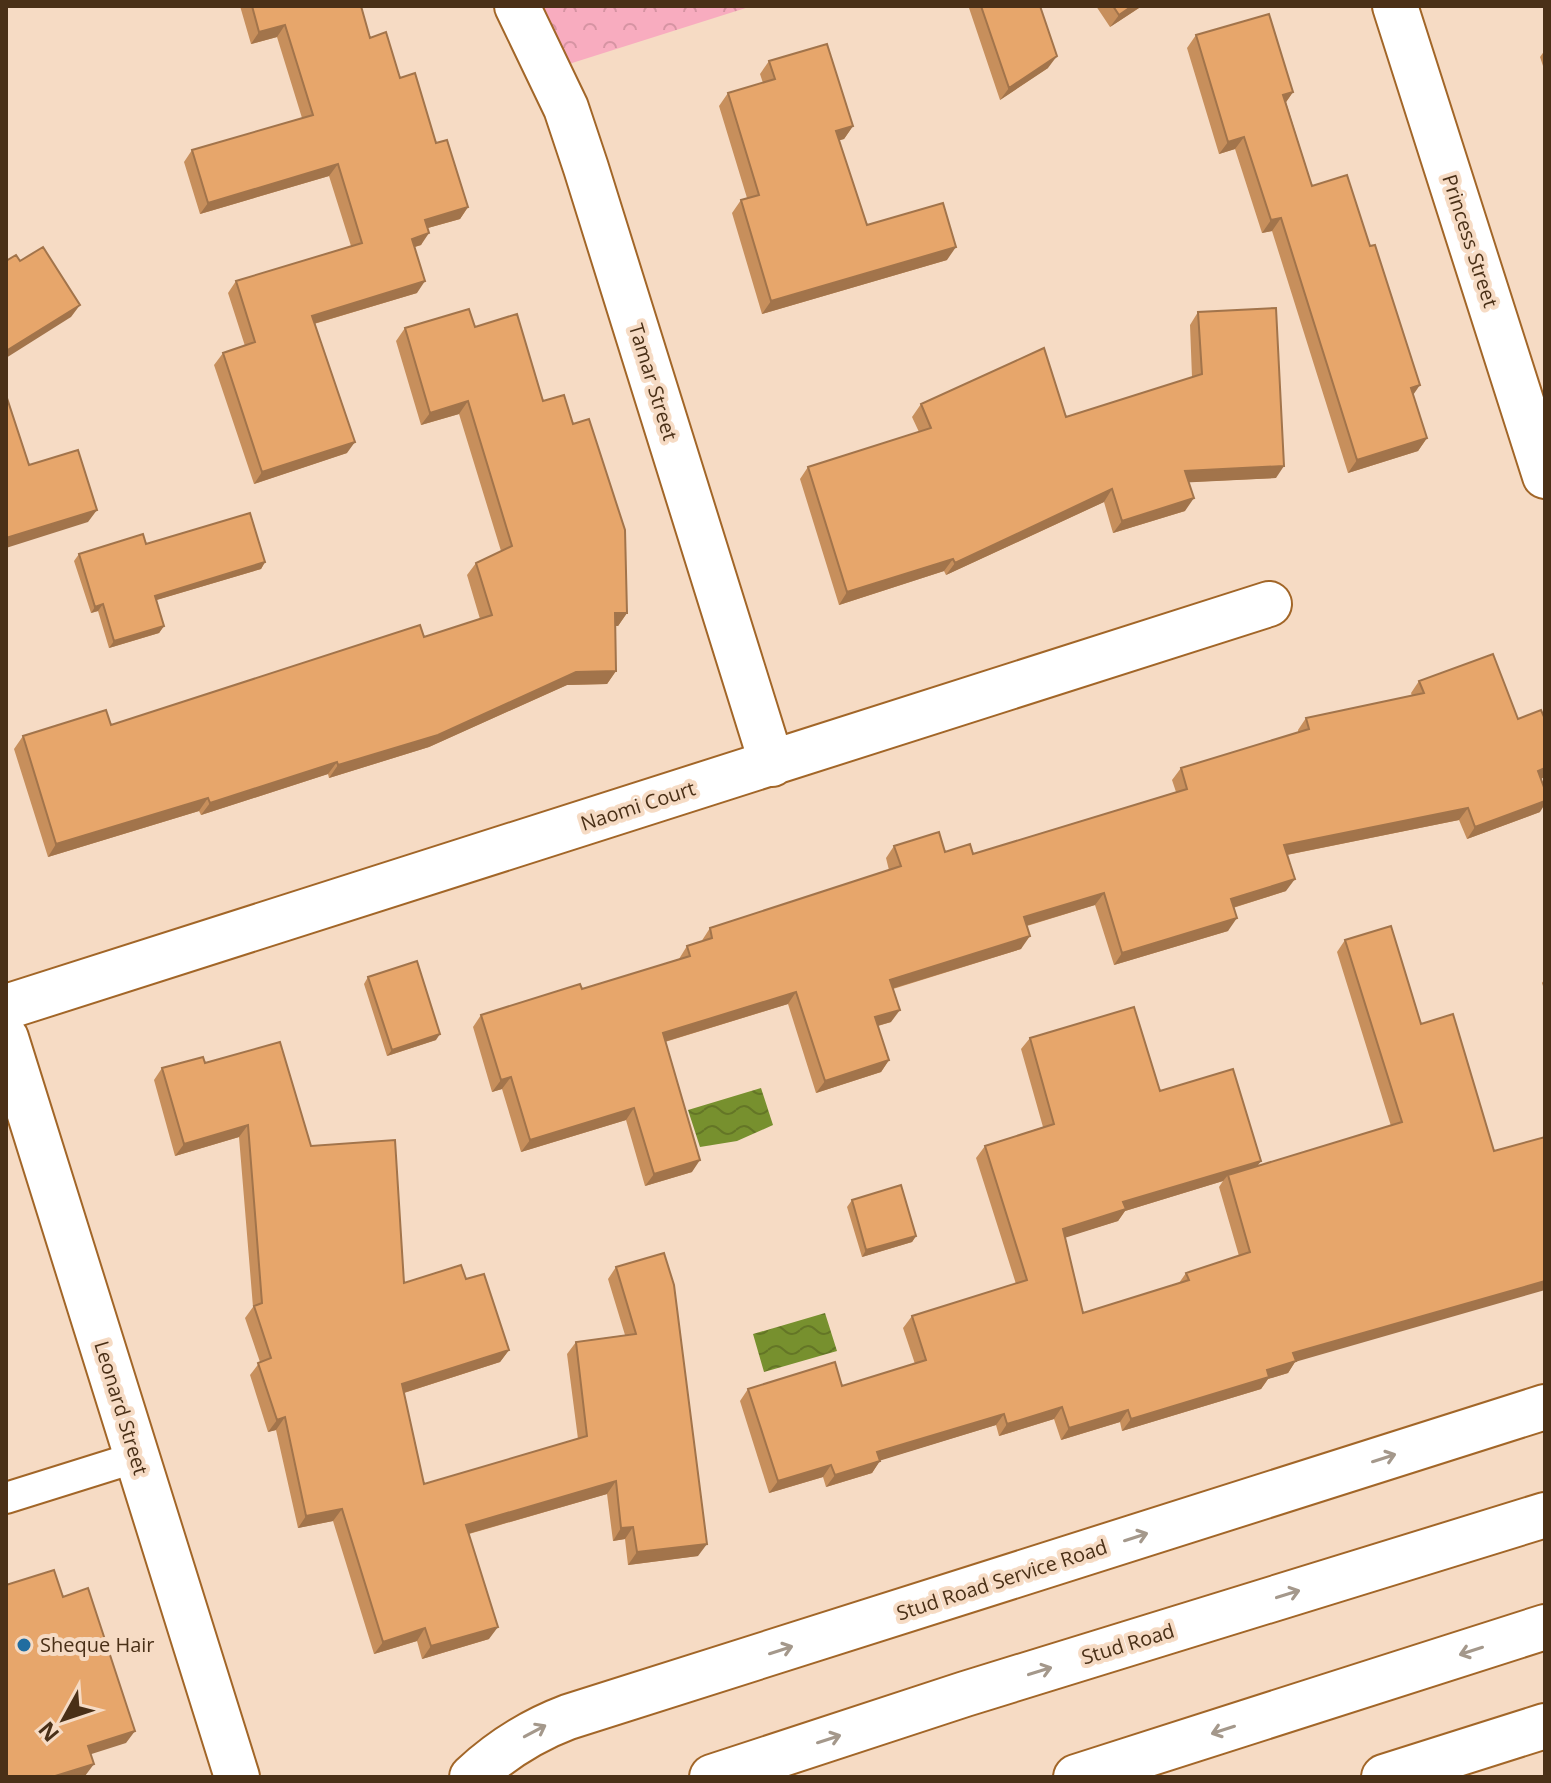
<svg xmlns="http://www.w3.org/2000/svg" width="1551" height="1783" viewBox="0 0 1551 1783" font-family="'Open Sans',sans-serif">
	<style>
		.park { fill: url(#park-crowns) }
		.water { fill: url(#water-waves) }
		.lines { fill: none; stroke-linecap: round; stroke-linejoin: round }
		.lane-casing { stroke: #a26628; stroke-width: 34 }
		.street-casing { stroke: #a26628; stroke-width: 48 }
		.primary-casing { stroke: #a26628; stroke-width: 48 }
		.lane { stroke: #fff; stroke-width: 30 }
		.street { stroke: #fff; stroke-width: 44 }
		.primary { stroke: #fff; stroke-width: 44 }
		.wall { fill: #c78f5c; fill-rule: evenodd }
		.shaded-wall { fill: #a2744b }
		.building { fill: #e7a66b; stroke: #a2744b; stroke-width: 2 }
		.oneway { stroke: #a4988b }
		.poi-dot { fill: #206da0; stroke: #f6dbc4; stroke-width: 3 }
		.labels { text-anchor: middle; stroke-width: 8; stroke-linejoin: round; paint-order: stroke }
		.street-label { font-size: 20px; fill: #4a3017; stroke: #f6dbc4 }
		.poi-label { font-size: 20px; fill: #4a3017; stroke: #f6dbc4; text-anchor: start }
	</style>
	<defs>
		<pattern id="park-crowns" width="20" height="18" patternUnits="userSpaceOnUse" patternTransform="scale(2)"><rect width="20" height="18" fill="#f8acbf"/><path d="M2 6a3 3 0 1 1 6 0M12 15a3 3 0 1 1 6 0" fill="none" stroke="#d694a3"/></pattern>
		<pattern id="water-waves" width="16" height="10" patternUnits="userSpaceOnUse" patternTransform="scale(2)"><rect width="16" height="10" fill="#77902e"/><path d="M0 5q4-4 8 0t8 0" fill="none" stroke="#647626"/></pattern>
	</defs>
	<rect width="100%" height="100%" fill="#f6dbc4"/>
	<!-- park -->
	<path class="park" d="M517,6H752L550,70Z"/>
	<!-- water -->
	<path class="water" d="M761,1088L773,1125L737,1141L700,1147L688,1110Z
		M825,1313L837,1351L764,1372L753,1334Z"/>
	<g class="lines">
		<!-- lane casing -->
		<g class="lane-casing">
			<path id="lane" d="M6,1498L137,1457"/>
		</g>
		<!-- street casing -->
		<g class="street-casing">
			<path id="street" d="M517,6L566,108L586,168L772,764
				M1395,6L1545,476
				M6,1007L1269,604
				M6,1038L237,1777
				M472,1777C501,1750 531,1731 568,1717L1545,1407
				M1384,1777L1545,1726"/>
		</g>
		<!-- primary casing -->
		<g class="primary-casing">
			<path id="primary" d="M712,1777L965,1694L1545,1515
				M1076,1777L1545,1627"/>
		</g>
		<!-- lane -->
		<use href="#lane" class="lane"/>
		<!-- street -->
		<use href="#street" class="street"/>
		<!-- primary -->
		<use href="#primary" class="primary"/>
	</g>
	<!-- wall -->
	<path class="wall" d="M240,6H361L370,38L400,78L436,143L468,207L460,219L428,228L421,245L415,247L417,293L314,324L347,453L254,484L214,365L223,353L245,346L228,293L236,281L351,246L329,176L200,214L184,162L192,150L302,118L277,37L251,44Z
		M970,6H1040L1048,68L1000,100L969,8Z
		M1096,6H1142L1110,27Z
		M1196,35L1293,92L1286,102L1312,186L1413,394L1427,438L1418,451L1348,473L1272,231L1262,233L1235,149L1219,154L1187,48Z
		M1545,50V72L1540,57Z
		M769,61L853,126L844,139L839,140L867,225L947,260L762,314L732,213L741,200L747,198L719,106L728,93L763,83L760,74Z
		M1198,312L1276,478L1189,482L1185,511L1113,533L1104,502L946,575L944,571L839,605L800,479L808,467L919,432L912,417L921,404L1066,417L1192,377L1190,325Z
		M475,327L543,401L627,613L618,626H615L616,671L607,684L567,685L429,747L329,778L328,774L201,815L199,811L48,857L14,749L23,736L111,725L424,637L480,619L467,575L476,563L501,551L459,414L421,425L396,341L405,328Z
		M146,544L265,562L261,569L156,600L164,626L159,633L109,648L98,611L91,613L74,561L79,554Z
		M1419,681L1518,719H1545V777L1541,779L1540,812L1467,839L1459,820L1287,855L1286,891L1233,908L1228,931L1114,965L1095,905L1027,926L1021,949L893,989L891,1022L878,1026L889,1060L881,1072L816,1093L788,1004L665,1042L692,1172L645,1186L626,1120L521,1152L502,1089L492,1092L473,1027L481,1015L582,989L679,959L687,946L701,942L710,928L889,870L886,858L894,846L945,852L973,854L1176,792L1172,780L1181,768L1298,733V730L1306,718L1412,696L1411,693Z
		M1345,940L1421,1024L1453,1014L1295,1362L1288,1373L1268,1379L1261,1389L1122,1431L1120,1422L1061,1440L1054,1419L999,1436L996,1425L880,1460L872,1473L826,1487L823,1477L769,1493L740,1401L748,1389L842,1386L915,1364L903,1328L912,1316L1016,1284L976,1158L985,1146L1043,1127L1021,1049L1030,1038L1160,1091L1261,1161L1257,1166L1391,1126L1337,952ZM1223,1181L1219,1187L1239,1256L1186,1273L1179,1283L1083,1313L1065,1237L1118,1221L1125,1211Z
		M368,977L436,1040L387,1056L364,984Z
		M1545,978V992L1542,983Z
		M205,1063L311,1146L404,1283L466,1279L509,1350L500,1362L404,1393L424,1484L578,1439L567,1354L576,1342L625,1335L608,1279L616,1267L664,1253L698,1556L628,1565L625,1539L613,1541L607,1494L469,1534L489,1639L422,1659L417,1641L374,1654L333,1521L298,1528L276,1430L268,1432L250,1375L260,1362L245,1318L253,1307L239,1137L175,1156L154,1080L162,1068Z
		M852,1200L916,1236L912,1242L862,1257L847,1207Z"/>
	<!-- shaded-wall -->
	<path class="shaded-wall" d="M1132,6H1142L1110,27L1119,15Z
		M285,25L277,37L251,44L259,32Z
		M1057,56L1048,68L1000,100L1009,88Z
		M1293,92L1284,105L1283,95Z
		M853,126L844,139L827,144L836,131Z
		M1244,137L1235,149L1219,154L1228,142Z
		M338,164L329,176L200,214L208,203Z
		M468,207L460,219L417,231L425,220Z
		M1281,218L1272,231L1262,233L1271,220Z
		M429,233L421,245L404,250L412,239Z
		M956,247L947,260L762,314L771,301Z
		M425,281L417,293L303,327L312,316Z
		M80,305L71,317L6,358V351Z
		M1420,385L1411,398V388Z
		M468,401L459,414L421,425L430,413Z
		M1427,438L1418,451L1348,473L1357,460Z
		M355,442L347,453L254,484L262,472Z
		M1284,466L1276,478L1176,483L1185,471Z
		M1112,489L1104,502L946,575L955,563Z
		M1194,498L1185,511L1113,533L1122,521Z
		M97,510L88,522L6,548V538Z
		M953,559L944,571L839,605L847,592Z
		M265,562L261,569L150,602L155,596Z
		M103,604L98,611L91,613L95,607Z
		M615,613H627L618,626L606,625Z
		M164,626L159,633L109,648L114,641Z
		M616,671L607,684L567,685L429,747L329,778L338,765L576,672Z
		M337,762L328,774L201,815L210,803Z
		M1545,768V777L1529,783L1538,771Z
		M208,798L199,811L48,857L56,844Z
		M1545,801V804L1540,812L1467,839L1475,827Z
		M1468,808L1459,820L1276,857L1284,845Z
		M1295,879L1286,891L1222,911L1231,899Z
		M1104,893L1095,905L1015,929L1024,917Z
		M1237,918L1228,931L1114,965L1122,953Z
		M1030,936L1021,949L881,992L890,980Z
		M796,992L788,1004L654,1045L663,1033Z
		M900,1010L891,1022L866,1029L875,1017Z
		M440,1034L436,1040L387,1056L392,1050Z
		M889,1060L881,1072L816,1093L825,1081Z
		M511,1077L502,1089L492,1092L501,1080Z
		M634,1108L626,1120L521,1152L530,1140Z
		M248,1125L239,1137L175,1156L184,1144Z
		M700,1160L692,1172L645,1186L654,1174Z
		M1261,1161L1252,1173L1228,1175L1223,1181L1125,1211L1118,1221L1055,1241L1063,1229L1123,1202Z
		M916,1236L912,1242L862,1257L866,1250Z
		M1545,1281V1290L1295,1362L1288,1373L1268,1379L1261,1389L1122,1431L1131,1419L1267,1370L1293,1353Z
		M509,1350L500,1362L394,1396L402,1384Z
		M1062,1407L1054,1419L999,1436L1007,1424Z
		M1128,1410L1120,1422L1061,1440L1069,1428Z
		M1004,1414L996,1425L869,1464L877,1452Z
		M285,1417L276,1430L268,1432L277,1420Z
		M880,1461L872,1473L826,1487L835,1475Z
		M831,1465L823,1477L769,1493L778,1481Z
		M616,1481L607,1494L457,1537L466,1525Z
		M342,1509L333,1521L298,1528L306,1516Z
		M633,1527L625,1539L613,1541L621,1528Z
		M707,1544L698,1556L628,1565L637,1552Z
		M498,1627L489,1639L422,1659L431,1646Z
		M425,1628L417,1641L374,1654L383,1642Z
		M135,1731L126,1743L79,1758L88,1746Z
		M94,1764L85,1776L52,1777Z"/>
	<!-- building -->
	<path class="building" d="M252,6H361L370,38L386,32L400,78L415,73L436,143L447,140L468,207L425,220L429,233L412,239L425,281L312,316L355,442L262,472L223,353L255,342L236,281L362,243L338,164L208,203L192,150L313,115L285,25L259,32Z
		M981,6H1040L1057,56L1009,88Z
		M1113,6H1132L1119,15Z
		M1269,14L1293,92L1283,95L1312,186L1347,175L1370,246L1375,245L1420,385L1411,388L1427,438L1357,460L1281,218L1271,220L1244,137L1228,142L1196,35Z
		M827,44L853,126L836,131L867,225L943,203L956,247L771,301L741,200L759,195L728,93L775,79L769,61Z
		M43,247L80,305L6,351V261L16,255L20,261Z
		M1276,308L1284,466L1185,471L1194,498L1122,521L1112,489L955,563L953,559L847,592L808,467L931,428L921,404L1044,348L1066,417L1202,374L1198,312Z
		M469,309L475,327L517,314L543,401L564,395L573,424L589,419L625,530L627,613H615L616,671L576,672L438,735L338,765L337,762L210,803L208,798L56,844L23,736L106,710L111,725L420,625L424,637L492,615L476,563L512,546L468,401L430,413L405,328Z
		M6,395L29,465L78,450L97,510L6,538Z
		M250,513L265,562L155,596L164,626L114,641L103,604L95,607L79,554L143,534L146,544Z
		M1493,654L1518,719L1541,710L1545,719V768L1538,771L1545,790V801L1475,827L1468,808L1284,845L1295,879L1231,899L1237,918L1122,953L1104,893L1024,917L1030,936L890,980L900,1010L875,1017L889,1060L825,1081L796,992L663,1033L700,1160L654,1174L634,1108L530,1140L511,1077L501,1080L481,1015L580,984L582,989L690,956L687,946L712,938L710,928L901,866L894,846L939,832L945,852L970,844L973,854L1187,789L1181,768L1309,729L1306,718L1424,693L1419,681Z
		M1391,926L1421,1024L1453,1014L1494,1151L1545,1137V1281L1293,1353L1296,1361L1267,1370L1269,1377L1131,1419L1128,1410L1069,1428L1062,1407L1007,1424L1004,1414L877,1452L880,1461L835,1475L831,1465L778,1481L748,1389L835,1362L842,1386L926,1360L912,1316L1027,1280L985,1146L1054,1124L1030,1038L1134,1007L1160,1091L1233,1069L1261,1161L1123,1202L1126,1209L1063,1229L1083,1313L1189,1280L1186,1273L1250,1252L1228,1175L1402,1122L1345,940Z
		M417,961L440,1034L392,1050L368,977Z
		M280,1042L311,1146L395,1140L404,1283L461,1265L466,1279L484,1274L509,1350L402,1384L424,1484L587,1436L576,1342L636,1334L616,1267L664,1253L674,1285L707,1544L637,1552L633,1527L621,1528L616,1481L466,1525L498,1627L431,1646L425,1628L383,1642L342,1509L306,1516L285,1417L277,1420L258,1363L271,1358L254,1306L262,1303L248,1125L184,1144L162,1068L203,1057L205,1063Z
		M901,1185L916,1236L866,1250L852,1200Z
		M54,1570L63,1597L88,1588L135,1731L88,1746L94,1764L52,1777H6V1585Z"/>
	<!-- one-way arrows -->
	<defs><path id="oneway-shaft" d="M-6 0H5M1.5-3L5.5 0L1.5 3" fill="none" stroke-width="1.6" stroke-linecap="round" stroke-linejoin="round" transform="scale(2)"/></defs>
	<g class="oneway">
		<use href="#oneway-shaft" transform="translate(1384 1458) rotate(-18)"/>
		<use href="#oneway-shaft" transform="translate(1136 1537) rotate(-18)"/>
		<use href="#oneway-shaft" transform="translate(1288 1594) rotate(-17)"/>
		<use href="#oneway-shaft" transform="translate(781 1650) rotate(-18)"/>
		<use href="#oneway-shaft" transform="translate(1471 1651) rotate(162)"/>
		<use href="#oneway-shaft" transform="translate(1040 1671) rotate(-17)"/>
		<use href="#oneway-shaft" transform="translate(1223 1730) rotate(162)"/>
		<use href="#oneway-shaft" transform="translate(535 1731) rotate(-28)"/>
		<use href="#oneway-shaft" transform="translate(829 1739) rotate(-18)"/>
	</g>
	<!-- markers -->
	<circle class="poi-dot" cx="24" cy="1645" r="8"/>
	<g class="labels">
		<!-- street labels -->
		<g class="street-label">
			<text transform="translate(1470 241) rotate(72)" y="7">Princess Street</text>
			<text transform="translate(653 382) rotate(73)" y="7">Tamar Street</text>
			<text transform="translate(638 806) rotate(-18)" y="7">Naomi Court</text>
			<text transform="translate(121 1408) rotate(73)" y="7">Leonard Street</text>
			<text transform="translate(1002 1580) rotate(-18)" y="7">Stud Road Service Road</text>
			<text transform="translate(1128 1644) rotate(-17)" y="7">Stud Road</text>
		</g>
		<!-- poi labels -->
		<g class="poi-label">
			<text x="40" y="1652">Sheque Hair</text>
		</g>
	</g>
	<!-- border -->
	<rect width="1551" height="1783" fill="none" stroke="#4a3017" stroke-width="16"/>
	<!-- north arrow -->
	<g transform="translate(64 1719) rotate(230)" stroke="#f6dbc4" stroke-width="6" paint-order="stroke">
	<path d="M0-6L14 30L0 20L-14 30Z" fill="#4a3017"/>
	<text y="-12" font-size="22" font-weight="bold" text-anchor="middle" fill="#4a3017">N</text>
	</g>
</svg>
